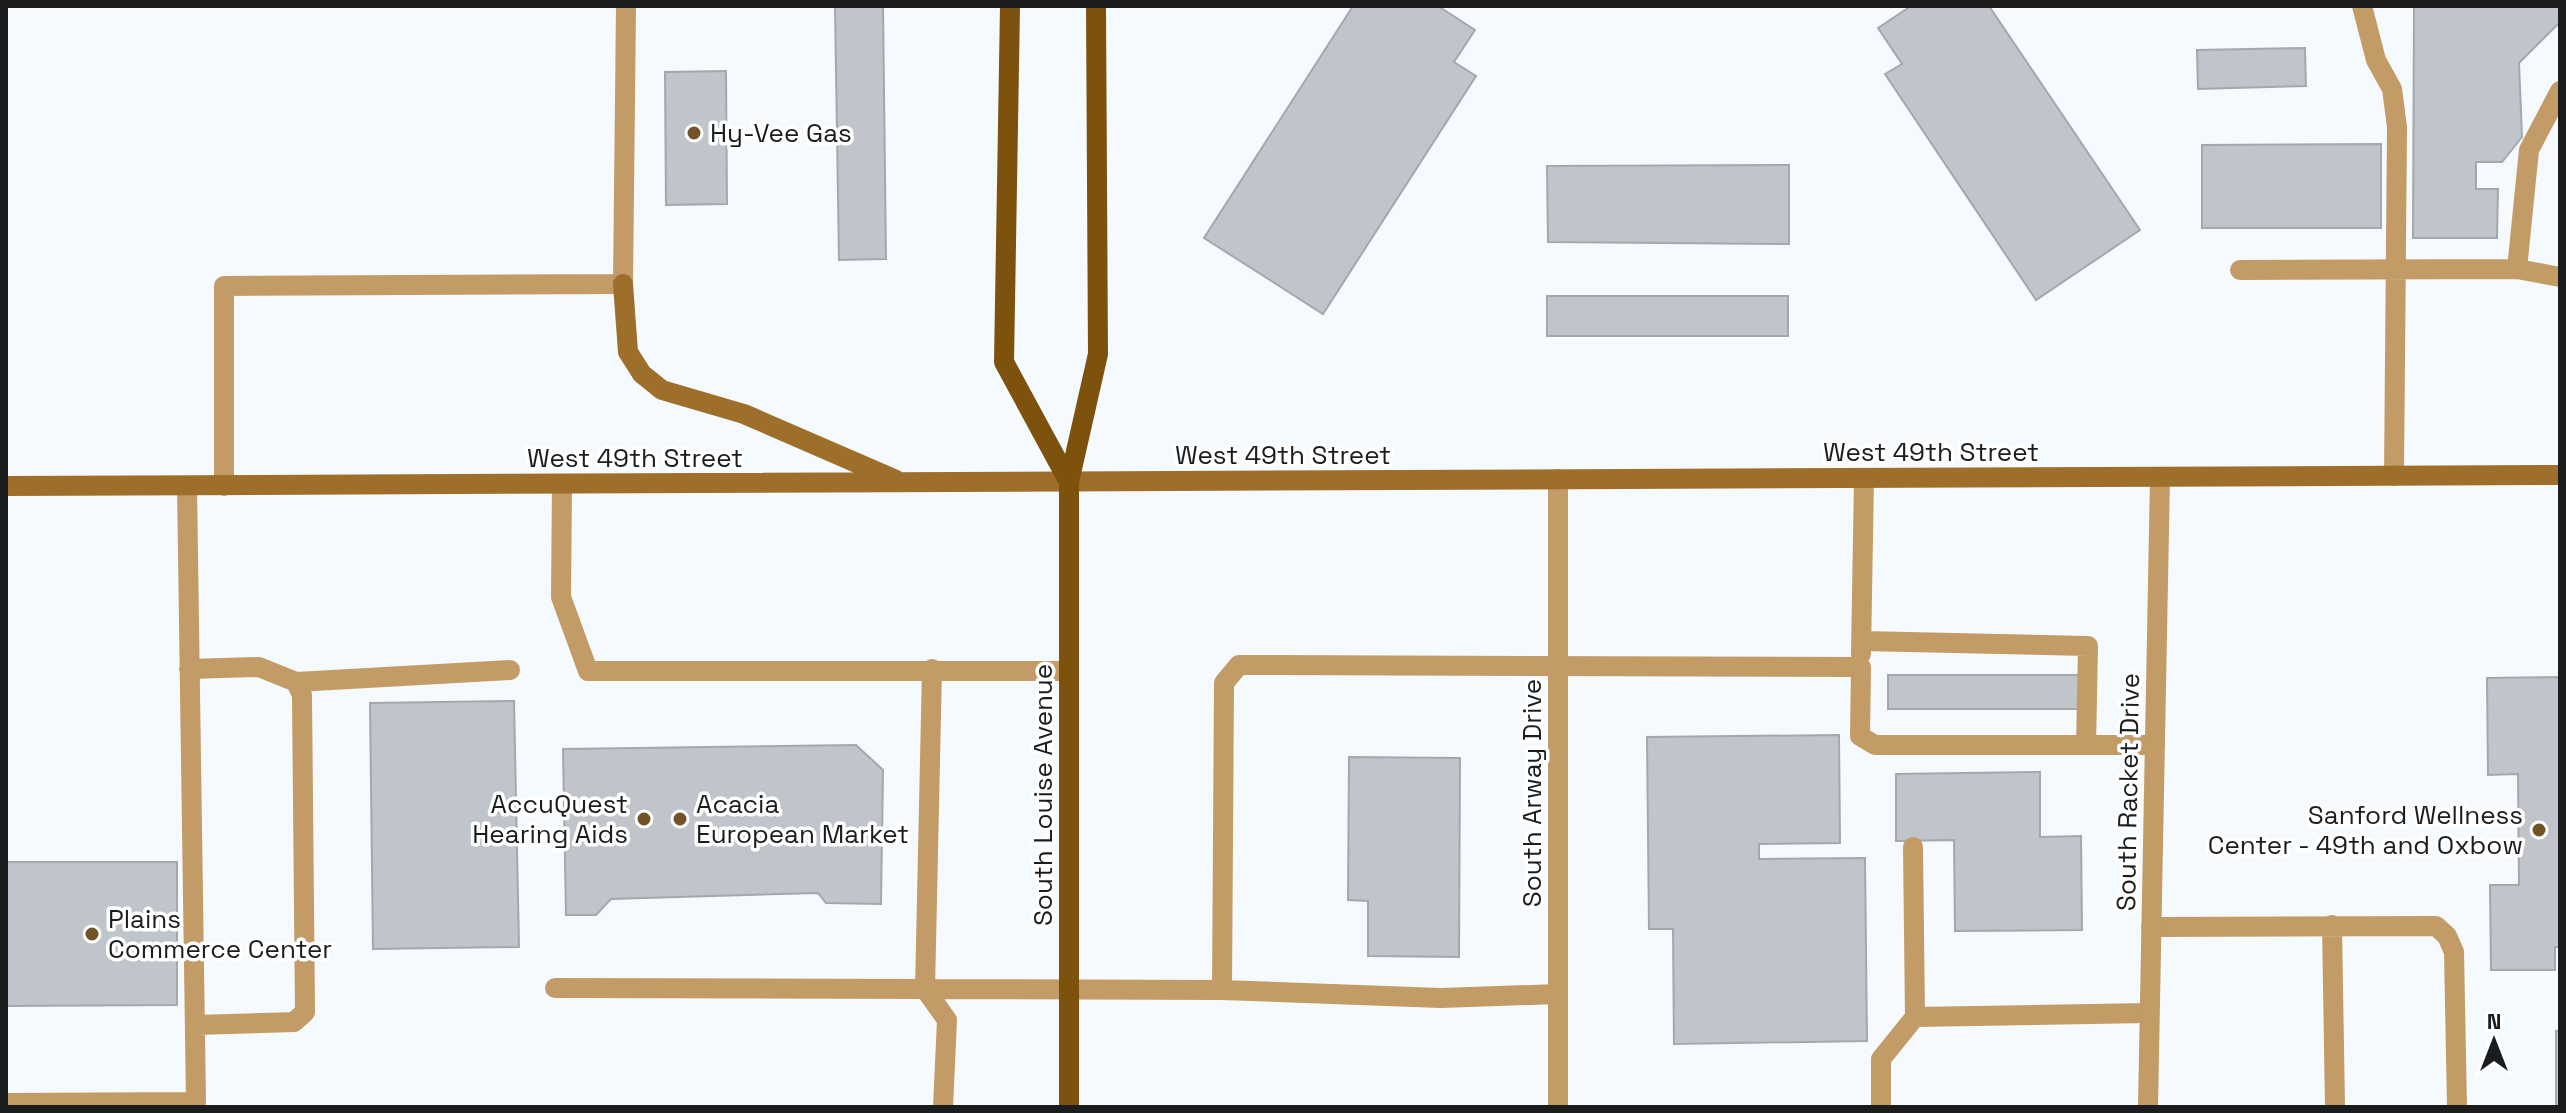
<svg xmlns="http://www.w3.org/2000/svg" width="2566" height="1113" viewBox="0 0 2566 1113" font-family="'Space Grotesk',sans-serif">
	<style>
		.building { fill: #bfc5ca; stroke: #a2a8ac; stroke-width: 2 }
		.lines { fill: none; stroke-linecap: round; stroke-linejoin: round }
		.lane { stroke: #c39b66; stroke-width: 20 }
		.street { stroke: #c39b66; stroke-width: 20 }
		.secondary { stroke: #9d6f2b; stroke-width: 20 }
		.primary { stroke: #7c520d; stroke-width: 20 }
		.poi-dot { fill: #725328; stroke: #fff; stroke-width: 3 }
		.labels { text-anchor: middle; stroke-width: 7; stroke-linejoin: round; paint-order: stroke }
		.poi-label { font-size: 26px; fill: #1a1c1e; stroke: #fff; text-anchor: start }
		.street-label { font-size: 26px; fill: #1a1c1e; stroke: #fff }
	</style>
	<rect width="100%" height="100%" fill="#f5fafe"/>
	<!-- building -->
	<path class="building" d="M835,6H883L886,259L839,260Z
		M1353,6H1438L1475,30L1454,62L1476,76L1323,314L1204,238Z
		M1911,6H1989L2140,230L2036,300L1885,74L1902,64L1878,28Z
		M2414,6H2560V22L2519,63L2522,137L2502,162H2476V189H2498L2497,238H2413Z
		M2305,48L2306,86L2198,89L2197,50Z
		M726,71L727,204L666,205L665,72Z
		M2381,144V228H2202V145Z
		M1789,165V244L1548,242L1547,166Z
		M1547,296H1788V336H1547Z
		M1888,675H2081V709H1888Z
		M2560,677V947H2555V970H2491L2490,885H2519L2518,774L2488,775L2487,678Z
		M514,701L519,947L373,949L370,703Z
		M1839,735L1840,843L1759,844V859L1865,858L1867,1041L1674,1044L1673,929H1649L1647,737Z
		M856,745L883,770L881,904L826,903L818,893L611,899L596,915H566L563,749Z
		M1349,757L1460,758L1459,957L1368,956V901L1348,900Z
		M2040,772V837L2081,836L2082,930L1955,931L1954,840L1896,841V774Z
		M6,862H177V1005L6,1006Z
		M2556,1031H2560V1107H2556Z"/>
	<g class="lines">
		<!-- lane -->
		<path class="lane" d="M2362,6L2376,60L2392,89L2397,127L2394,476
			M2517,269L2560,277
			M2240,270L2517,269L2529,150L2560,91
			M562,484L561,597L588,671H1069
			M224,486V286L623,284L626,6
			M1862,641L2088,646L2086,745
			M1861,654L1864,478
			M189,669L259,667L296,682L302,695L305,1012L294,1022L195,1025
			M296,682L510,670
			M1913,847L1915,1017
			M2332,925L2335,1107
			M2151,927L2436,926L2447,936L2454,952L2457,1107
			M555,988L925,989L932,669
			M925,989L1222,990L1224,683L1239,665L1861,667L1860,736L1875,745H2155
			M925,989L947,1020L943,1107
			M1222,990L1441,998L1558,994
			M6,1103L196,1102L187,486
			M1881,1107V1059L1915,1017L2149,1013"/>
		<!-- street -->
		<path class="street" d="M1558,1107V479
			M2148,1107L2160,477"/>
		<!-- secondary -->
		<path class="secondary" d="M623,284L628,352L642,374L662,390L744,414L896,480
			M6,486L2560,475"/>
		<!-- primary -->
		<path class="primary" d="M1010,6L1004,362L1069,482
			M1069,1107V482L1098,354L1096,6"/>
	</g>
	<!-- markers -->
	<g class="poi-dot">
		<circle cx="694" cy="133" r="8"/>
		<circle cx="644" cy="819" r="8"/>
		<circle cx="680" cy="819" r="8"/>
		<circle cx="2539" cy="830" r="8"/>
		<circle cx="92" cy="934" r="8"/>
	</g>
	<g class="labels">
		<!-- poi labels -->
		<g class="poi-label">
			<text x="710" y="142">Hy-Vee Gas</text>
			<text x="628" y="813" text-anchor="end">AccuQuest<tspan x="628" dy="30">Hearing Aids</tspan></text>
			<text x="696" y="813">Acacia<tspan x="696" dy="30">European Market</tspan></text>
			<text x="2523" y="824" text-anchor="end">Sanford Wellness<tspan x="2523" dy="30">Center - 49th and Oxbow</tspan></text>
			<text x="108" y="928">Plains<tspan x="108" dy="30">Commerce Center</tspan></text>
		</g>
		<!-- street labels -->
		<g class="street-label">
			<text x="1931" y="461">West 49th Street</text>
			<text x="1283" y="464">West 49th Street</text>
			<text x="635" y="467">West 49th Street</text>
			<text transform="translate(2128 792) rotate(-89)" y="9">South Racket Drive</text>
			<text transform="translate(1532 793) rotate(-90)" y="9">South Arway Drive</text>
			<text transform="translate(1043 795) rotate(-90)" y="9">South Louise Avenue</text>
		</g>
	</g>
	<!-- border -->
	<rect width="2566" height="1113" fill="none" stroke="#1a1c1e" stroke-width="16"/>
	<!-- north arrow -->
	<g transform="translate(2494 1041)" stroke="#ffffff" stroke-width="6" paint-order="stroke">
	<path d="M0-6L14 30L0 20L-14 30Z" fill="#1a1c1e"/>
	<text y="-12" font-size="22" font-weight="bold" text-anchor="middle" fill="#1a1c1e">N</text>
	</g>
</svg>
